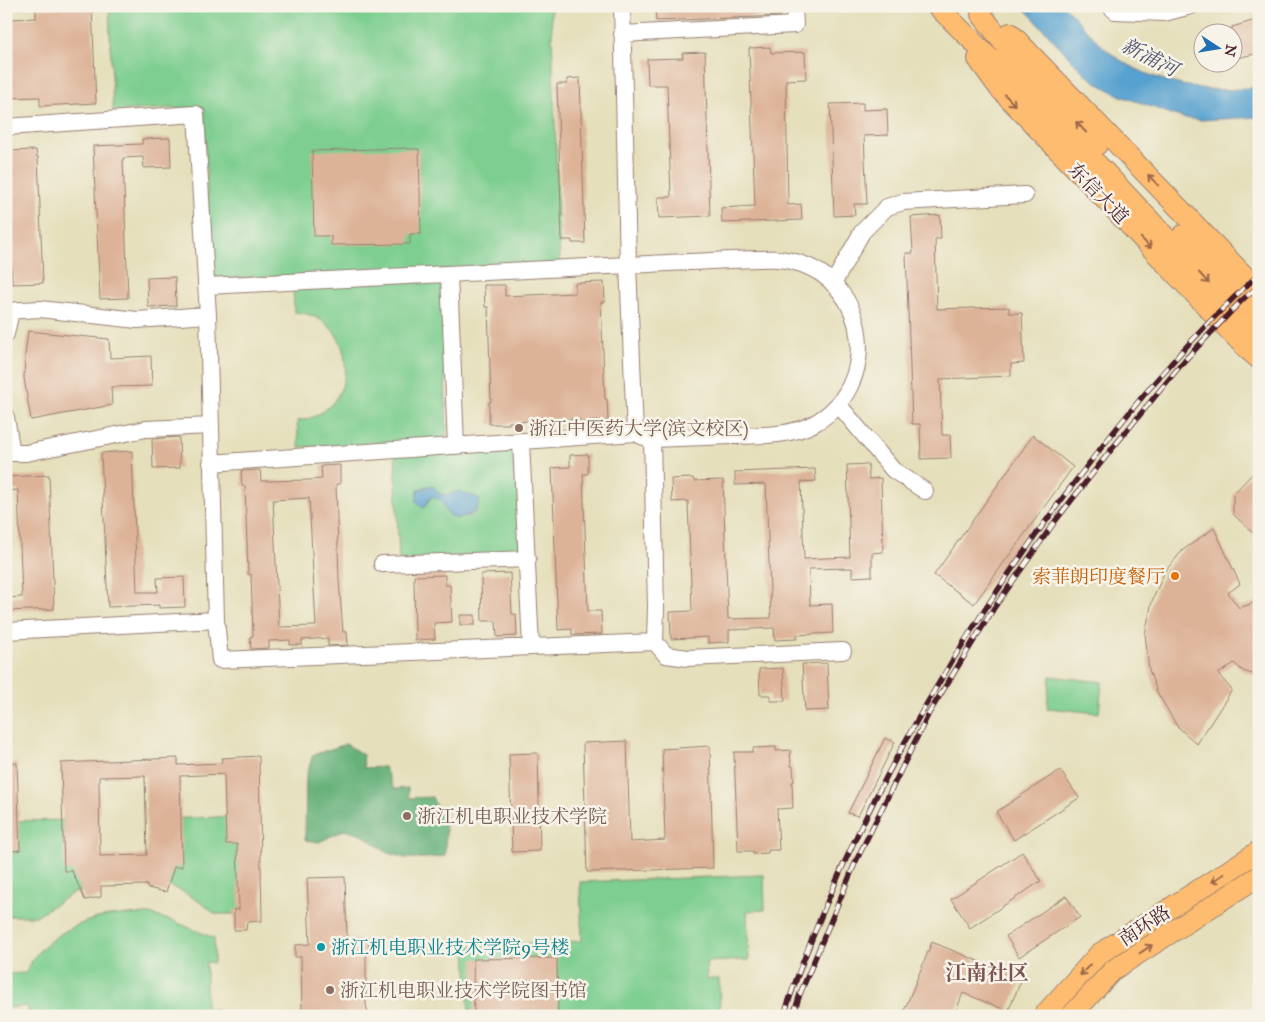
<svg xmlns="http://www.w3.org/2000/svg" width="1265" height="1022" viewBox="0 0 1265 1022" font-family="'IM FELL Great Primer','Noto Serif SC',serif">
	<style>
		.green { fill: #7dce8f; stroke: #64765d; fill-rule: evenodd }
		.forest { fill: #66b17a; stroke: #586852 }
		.water { fill: #57a1cf; stroke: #50607d }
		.building { fill: #ddb398; fill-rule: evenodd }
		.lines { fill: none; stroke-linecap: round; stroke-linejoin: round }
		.minor-casing { stroke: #987f73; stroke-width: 18 }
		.major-casing { stroke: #987f73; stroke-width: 22 }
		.minor { stroke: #fff; stroke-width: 16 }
		.major { stroke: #febc70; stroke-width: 20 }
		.rail-casing { stroke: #4a1f2b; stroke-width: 5.5 }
		.rail { stroke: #f7f3e8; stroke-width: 4; stroke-dasharray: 11; stroke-linecap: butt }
		.oneway { stroke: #9b664a }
		.education-dot { fill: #8d6e63; stroke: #f7f3e8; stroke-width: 2 }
		.food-dot { fill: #e8710a; stroke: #f7f3e8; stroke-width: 2 }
		.culture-dot { fill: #0f9aa8; stroke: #f7f3e8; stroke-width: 2 }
		.labels { text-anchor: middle; stroke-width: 5; stroke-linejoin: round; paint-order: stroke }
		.street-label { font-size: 19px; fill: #4a1f2b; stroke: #f7f3e8 }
		.education-label { font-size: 19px; fill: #785e54; stroke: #f7f3e8; text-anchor: start }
		.food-label { font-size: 19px; fill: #c56008; stroke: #f7f3e8; text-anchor: end }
		.culture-label { font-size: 19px; fill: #0d838f; stroke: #f7f3e8; text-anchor: start }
		.water-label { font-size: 20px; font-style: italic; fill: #4f536d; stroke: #f7f3e8 }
		.quarter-label { font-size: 21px; font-weight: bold; fill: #7d5351; stroke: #f7f3e8 }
	</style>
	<rect width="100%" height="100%" fill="#f7f3e8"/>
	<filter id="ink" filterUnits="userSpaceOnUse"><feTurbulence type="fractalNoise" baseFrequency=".02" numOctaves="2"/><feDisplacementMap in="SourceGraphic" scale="10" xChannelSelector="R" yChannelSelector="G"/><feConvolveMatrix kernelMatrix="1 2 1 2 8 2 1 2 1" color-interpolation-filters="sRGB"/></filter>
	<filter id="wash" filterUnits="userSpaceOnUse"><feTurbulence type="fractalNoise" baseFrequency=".0096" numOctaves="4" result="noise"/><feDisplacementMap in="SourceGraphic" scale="20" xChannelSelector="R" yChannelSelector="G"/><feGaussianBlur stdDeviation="1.12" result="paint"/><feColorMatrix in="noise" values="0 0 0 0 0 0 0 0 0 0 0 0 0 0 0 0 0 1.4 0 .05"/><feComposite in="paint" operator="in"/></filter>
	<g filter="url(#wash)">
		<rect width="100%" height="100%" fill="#e5dfbb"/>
		<!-- green -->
		<path class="green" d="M109,6H551L560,265L210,279L204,107L113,111Z
			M442,278L447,442L299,447L297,421C363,413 361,316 294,312L293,284Z
			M518,447L522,555L399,560L395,452ZM430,486L434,487L439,494L448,495L459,491L468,495L477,497V511L472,515L458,518L442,500L431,496L424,508L419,505L423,487Z
			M1050,676L1102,682L1099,713L1047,708Z
			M243,816L247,914H215L203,904L182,891L162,883L165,819Z
			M84,820L88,890L73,893L36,916H6V821Z
			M764,875L765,910L747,911L749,960L706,962L707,979H719L720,1013L705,1014V1016H469L466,946L582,941L580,882Z
			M149,914L173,921L214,938V963L206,962V1009L216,1010V1016H30L27,1006L8,1008L6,974L26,973C36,943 72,924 102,917C117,914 134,915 149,914Z"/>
		<!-- forest -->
		<path class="forest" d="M346,744L363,755L364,768L384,767L394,789L408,788L409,798L432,797L446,829L445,856L428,858H405L388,853L363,835L344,830L319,842L305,840L306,776L313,755Z"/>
		<!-- water -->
		<path class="water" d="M1022,6H1064C1079,21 1097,43 1113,55C1152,83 1212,97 1259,86V117L1201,120L1183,118L1121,96L1099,84L1086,75Z
			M430,486L434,487L439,494L448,495L459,491L468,495L477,497L480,501C474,518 470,512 456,519L447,513L441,500L432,496L423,508L416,501L418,490Z"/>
		<g id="blocks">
			<!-- building -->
			<path class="building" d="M655,6H780L781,16L656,21Z
				M92,7L96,103L40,106V97L6,98V19L36,18V9Z
				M1259,19V53L1232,59V27Z
				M770,47L771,53L805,52L806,79L786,80L788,205L801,204L802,220L722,223L721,208L755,206L749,48Z
				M705,52L710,216L659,218L658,197H671L667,85H648L647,59L683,58L682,53Z
				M580,78L585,243H572V240H562L557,84H567V79Z
				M863,103V110L887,109L888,135L864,136L867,204H854L855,215L834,216L830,104Z
				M170,138L171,167L144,168L143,157L123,158L128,298L100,299L93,146L142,144V139Z
				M406,148V149H419L421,234H410V244L331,245V236H314L312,151Z
				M36,150L37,157H38L43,283L12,284L6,151Z
				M940,215L941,239H935L937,309L1009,307V313H1022L1024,363L1011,364V376L940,379L942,435H950L951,458L921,459L920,424H912L906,253H913L911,217Z
				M175,277L176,306L148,307L147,278Z
				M604,282L605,302H601L605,399H607L608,421L579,422V419L509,422V424H489V402H491L488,307H485L484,285H505V296L575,293V283Z
				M28,331L109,339L110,358L151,356L152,386L111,387L112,405L31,420L24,378L25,356Z
				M1033,435L1073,467L974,604L934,575Z
				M179,437L180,468L153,469L152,439Z
				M132,451L137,592H158L157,578L184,577L185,607L159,608V605L108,607L101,453Z
				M588,454V474H583L588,611H601L602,634L572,635V629L558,630L552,468L570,467V455Z
				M868,464L869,479L881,478L883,552L872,553V576L852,577V568L809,569L810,605L832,604L833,633L797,635V639L775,640L774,628L729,630V642L708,643V637L671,639L670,612L692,611L688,501L672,502L671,479L693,478L694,481L723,480L728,619L771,618L766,484L735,485V472L815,469L816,481L801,482L804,559L850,557L847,465Z
				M340,465V484H336L339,581L343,632H347L348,645L328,646V638L302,640V645H290V640L269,641V648L251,649L250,637L253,636L251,574H248L245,486H242L241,471L260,470L261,481L309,480L322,479L321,466ZM309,498L316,626L279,627L273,500Z
				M1259,467V539L1233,514V494Z
				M49,475L54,609L6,611V598L22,597L18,490L6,491V477Z
				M1214,528L1240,584L1228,593L1239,608L1259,601V676L1243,671L1234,663L1218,674L1232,690L1197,744L1177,726L1157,692L1149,670L1145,634L1152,601L1165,571L1183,550Z
				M510,573L512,614H516L517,636L497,637L496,621H482L481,574Z
				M445,575V585H450L452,622L434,623L435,639L415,640L414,576Z
				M460,615H475V625H460Z
				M827,663L829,710L805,711L802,664Z
				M783,668L785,701H770V695H760L759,669Z
				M885,738L895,742L858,816L848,813Z
				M627,741L630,842L665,840L662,749L710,746L713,868L587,872L583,743Z
				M776,747V751L790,750L791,766H793L794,782H792L793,808L777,809L779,850H768V853L753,854V851H738L734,752H753V748Z
				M538,753L540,851L512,852L509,754Z
				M259,756L262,921L247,922L246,930H234V909L239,910L237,844H226L224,774L180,776L182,867H174L166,892L147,888V885L101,886V897L85,900L72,871H64L61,763L178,758V765L221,763L222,758ZM145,776L147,855L100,856L99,777Z
				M6,763H17L20,850L6,852Z
				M1060,770L1079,798L1014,840L996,812Z
				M1022,852L1041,881L970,928L951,899Z
				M345,877L347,939L370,941L366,958V1005L369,1016H302L301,957H295V945L310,944L307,878Z
				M1066,896L1080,917L1019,957L1006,936Z
				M932,942L1022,979L1008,1011L963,993L954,1016H902Z
				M557,958L558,1016H474L473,959Z"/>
		</g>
	</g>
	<g filter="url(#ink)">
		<use href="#blocks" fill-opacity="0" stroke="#987f73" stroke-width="1"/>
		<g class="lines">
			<!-- minor casing -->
			<g class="minor-casing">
				<path id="minor" d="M622,6L628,265C662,263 696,262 731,260C752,260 774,256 795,262C871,282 882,387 813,424C788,437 758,435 731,436C705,437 678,438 652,439
					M1110,6L1115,11L1164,13L1191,6
					M622,34L795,25L794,6
					M6,127L196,114L208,315L216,620L6,631
					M449,274L456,446
					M833,284L862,232L887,207L903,202L1025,195
					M206,286L628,265L635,433L211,463
					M6,311L40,309L137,320L208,315
					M6,334L11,311
					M838,404L893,470L925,491
					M6,417L12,453
					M521,442L531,647
					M6,453H26L146,429L211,426
					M382,564L528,559
					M216,620L220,660L655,642L656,607L652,439L641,436
					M655,642L666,655L688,658L843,651"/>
			</g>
			<!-- major casing -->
			<g class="major-casing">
				<path id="major" d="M937,6L1104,171L1259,337
					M981,14L1015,58L1097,145
					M1010,33L1259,291
					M978,59L999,88L1246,348L1259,359
					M1183,235L1259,315
					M1043,1016L1099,954L1259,851
					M1071,1016L1113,970L1259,876"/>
			</g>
			<!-- minor -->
			<use href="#minor" class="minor"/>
			<!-- major -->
			<use href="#major" class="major"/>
			<!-- rail casing -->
			<g class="rail-casing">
				<path id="rail" d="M784,1016C795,979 810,943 825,907C886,761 968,626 1062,499C1122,419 1184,342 1259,274
					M793,1016L800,994L856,861L929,713L994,608L1056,520L1111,450L1184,361L1242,300L1259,286"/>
			</g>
			<!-- rail -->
			<use href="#rail" class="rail"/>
		</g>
		<!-- one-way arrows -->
		<defs><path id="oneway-shaft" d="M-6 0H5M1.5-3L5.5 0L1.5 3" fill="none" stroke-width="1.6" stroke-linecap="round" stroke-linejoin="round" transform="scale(1.25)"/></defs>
		<g class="oneway">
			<use href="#oneway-shaft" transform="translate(1010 100) rotate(46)"/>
			<use href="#oneway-shaft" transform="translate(1081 127) rotate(-133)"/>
			<use href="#oneway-shaft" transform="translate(1153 180) rotate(-134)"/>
			<use href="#oneway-shaft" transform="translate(1146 243) rotate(46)"/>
			<use href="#oneway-shaft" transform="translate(1204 278) rotate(47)"/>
			<use href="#oneway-shaft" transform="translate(1218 878) rotate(147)"/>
			<use href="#oneway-shaft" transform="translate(1146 949) rotate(-33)"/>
			<use href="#oneway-shaft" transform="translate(1085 970) rotate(132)"/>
		</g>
	</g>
	<!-- markers -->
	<g class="education-dot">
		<circle cx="519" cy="428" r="5"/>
		<circle cx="407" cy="816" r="5"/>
		<circle cx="330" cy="990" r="5"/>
	</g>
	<circle class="food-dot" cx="1175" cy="576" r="5"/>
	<circle class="culture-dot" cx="321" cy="947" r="5"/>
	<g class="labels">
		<!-- street labels -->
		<g class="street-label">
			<text transform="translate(1099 193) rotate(46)" y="7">东信大道</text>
			<text transform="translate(1144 925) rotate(-33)" y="7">南环路</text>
		</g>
		<!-- education labels -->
		<g class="education-label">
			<text x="529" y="435">浙江中医药大学(滨文校区)</text>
			<text x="417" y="823">浙江机电职业技术学院</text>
			<text x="340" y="997">浙江机电职业技术学院图书馆</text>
		</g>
		<!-- food labels -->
		<g class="food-label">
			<text x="1165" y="583">索菲朗印度餐厅</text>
		</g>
		<!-- culture labels -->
		<g class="culture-label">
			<text x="331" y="954">浙江机电职业技术学院9号楼</text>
		</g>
		<!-- water labels -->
		<g class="water-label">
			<text transform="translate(1150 57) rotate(27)" y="7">新浦河</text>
		</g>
		<!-- quarter labels -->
		<g class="quarter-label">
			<text x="987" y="980">江南社区</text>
		</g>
	</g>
	<!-- margin -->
	<rect width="1265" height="1022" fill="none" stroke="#f7f3e8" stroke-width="25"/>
	<!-- north arrow -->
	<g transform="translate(1218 48) rotate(102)"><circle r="24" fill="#f7f3e8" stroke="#b29e9c"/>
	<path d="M0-4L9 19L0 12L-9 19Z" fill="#1f6fb2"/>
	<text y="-8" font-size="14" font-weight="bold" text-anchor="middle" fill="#4a1f2b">N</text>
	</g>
</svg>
